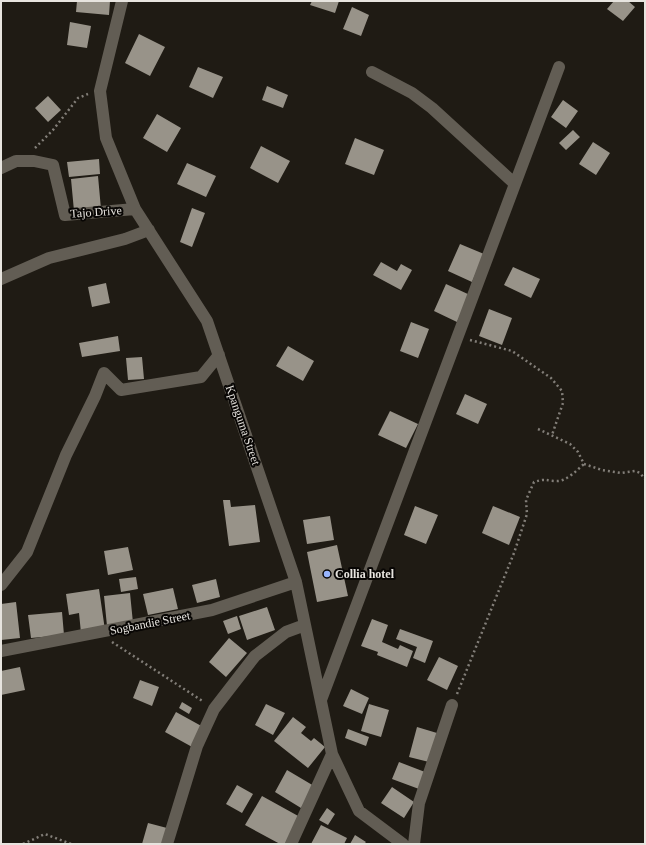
<svg xmlns="http://www.w3.org/2000/svg" width="646" height="845" viewBox="0 0 646 845" font-family="Georgia,serif">
	<style>
		.building { fill: #989389 }
		.lines { fill: none; stroke-linecap: round; stroke-linejoin: round }
		.path { stroke: #827e78; stroke-width: 2.5; stroke-dasharray: 2 3; stroke-linecap: butt }
		.street { stroke: #625d54; stroke-width: 12 }
		.poi-dot { fill: #98b5fd; stroke: #080604; stroke-width: 1.5 }
		.labels { text-anchor: middle; stroke-width: 4; stroke-linejoin: round; paint-order: stroke }
		.street-label { font-size: 12px; fill: #e7e4df; stroke: #080604 }
		.poi-label { font-size: 12px; font-weight: bold; fill: #e7e4df; stroke: #080604; text-anchor: start }
	</style>
	<rect width="100%" height="100%" fill="#1f1b14"/>
	<!-- building -->
	<path class="building" d="M77,1H110L109,15L76,12Z
		M312,1H339L335,13L310,5Z
		M614,1H628L635,7L623,21L607,9Z
		M352,7L369,15L361,36L343,29Z
		M70,22L91,26L87,48L67,45Z
		M139,34L165,47L150,76L125,63Z
		M198,67L223,77L213,98L189,87Z
		M267,86L288,95L283,108L262,100Z
		M48,96L61,110L48,122L35,108Z
		M563,100L578,111L566,128L551,117Z
		M157,114L181,128L167,152L143,138Z
		M573,130L580,137L566,150L559,143Z
		M355,138L384,150L374,175L345,164Z
		M593,142L610,153L596,175L579,164Z
		M261,146L290,161L278,183L250,168Z
		M99,159L100,174L69,177L67,162Z
		M187,163L216,176L206,197L177,184Z
		M98,176L101,209L74,211L71,179Z
		M192,208L205,213L192,247L180,242Z
		M460,244L484,254L472,282L448,271Z
		M381,262L397,271L401,264L412,270L401,290L373,275Z
		M513,267L540,279L531,298L504,285Z
		M106,283L110,303L92,307L88,287Z
		M446,284L470,295L457,322L434,311Z
		M489,309L512,318L502,345L479,336Z
		M411,322L429,329L418,358L400,351Z
		M118,336L120,351L82,357L79,343Z
		M288,346L314,361L303,381L276,366Z
		M142,357L144,379L128,380L126,358Z
		M465,394L487,404L478,424L456,414Z
		M390,411L418,424L406,448L378,435Z
		M223,500H230L231,507L255,505L260,542L229,546Z
		M415,506L438,515L426,544L404,535Z
		M493,506L520,517L509,545L482,533Z
		M330,516L334,540L307,544L303,520Z
		M337,545L348,596L317,602L307,552Z
		M128,547L133,570L108,575L104,551Z
		M136,577L138,589L121,592L119,579Z
		M216,579L220,597L197,603L192,585Z
		M173,588L178,609L148,615L143,594Z
		M99,589L105,630L81,633L79,613L69,615L66,594Z
		M130,593L133,623L107,626L104,596Z
		M16,602L20,638L1,640V604Z
		M267,607L275,630L247,640L239,616Z
		M62,612L64,635L31,638L28,615Z
		M237,616L241,629L228,634L223,621Z
		M372,619L388,625L382,642L398,649L400,645L413,651L407,667L377,655L378,652L361,646Z
		M400,629L433,641L425,663L413,658L417,647L396,639Z
		M229,638L247,653L226,677L209,662Z
		M439,657L458,666L447,690L427,680Z
		M20,667L25,690L1,695V671Z
		M140,680L159,687L152,706L133,698Z
		M351,689L369,698L362,714L343,706Z
		M182,702L192,708L189,714L179,708Z
		M266,704L285,713L273,735L255,725Z
		M369,704L389,710L381,737L361,731Z
		M176,712L205,728L194,748L165,732Z
		M293,717L306,727L301,733L311,741L314,738L325,747L308,768L274,741Z
		M417,727L437,733L429,762L409,757Z
		M348,729L369,737L366,746L345,738Z
		M399,762L425,772L419,789L392,779Z
		M287,770L314,786L301,808L275,792Z
		M237,785L253,794L242,813L226,804Z
		M392,787L414,802L404,818L381,803Z
		M262,796L300,817L285,844H280L245,825Z
		M327,808L335,814L328,825L319,820Z
		M148,823L167,828L163,844H142Z
		M321,825L347,838L344,844H311Z
		M355,835L366,842L364,844H350Z"/>
	<g class="lines">
		<!-- path -->
		<path class="path" d="M35,148L53,130L78,98L88,94
			M470,340L512,351L551,378L562,391L563,403L552,435
			M538,429L570,444L578,452L584,464L602,470L621,473L635,471L640,473L645,479
			M112,642L204,702
			M457,694L514,553L527,514L526,500L534,482C547,478 545,481 557,481C567,481 577,470 584,464
			M23,844L45,834L71,844"/>
		<!-- street -->
		<path class="street" d="M122,1L100,91L106,138L135,209L207,321L296,582L332,754L359,811L403,844
			M372,72L412,93L432,108L515,184
			M1,168L16,161H34L53,165L65,215L135,209
			M1,279L49,258L125,239L149,230
			M1,585L27,552L66,455L95,396L104,373L121,390L201,377L219,355
			M1,651L212,610L296,582
			M321,700L559,67
			M167,844L197,746L214,709L255,656L286,632L305,625
			M291,844L332,754
			M414,844L419,803L452,705"/>
	</g>
	<!-- markers -->
	<circle class="poi-dot" cx="327" cy="574" r="4"/>
	<g class="labels">
		<!-- street labels -->
		<g class="street-label">
			<text transform="translate(96 212) rotate(-4)" y="4">Tajo Drive</text>
			<text transform="translate(243 425) rotate(71)" y="4">Kpanguma Street</text>
			<text transform="translate(150 623) rotate(-11)" y="4">Sogbandie Street</text>
		</g>
		<!-- poi labels -->
		<g class="poi-label">
			<text x="335" y="578">Collia hotel</text>
		</g>
	</g>
	<!-- border -->
	<rect width="646" height="845" fill="none" stroke="#e7e4df" stroke-width="4"/>
</svg>
